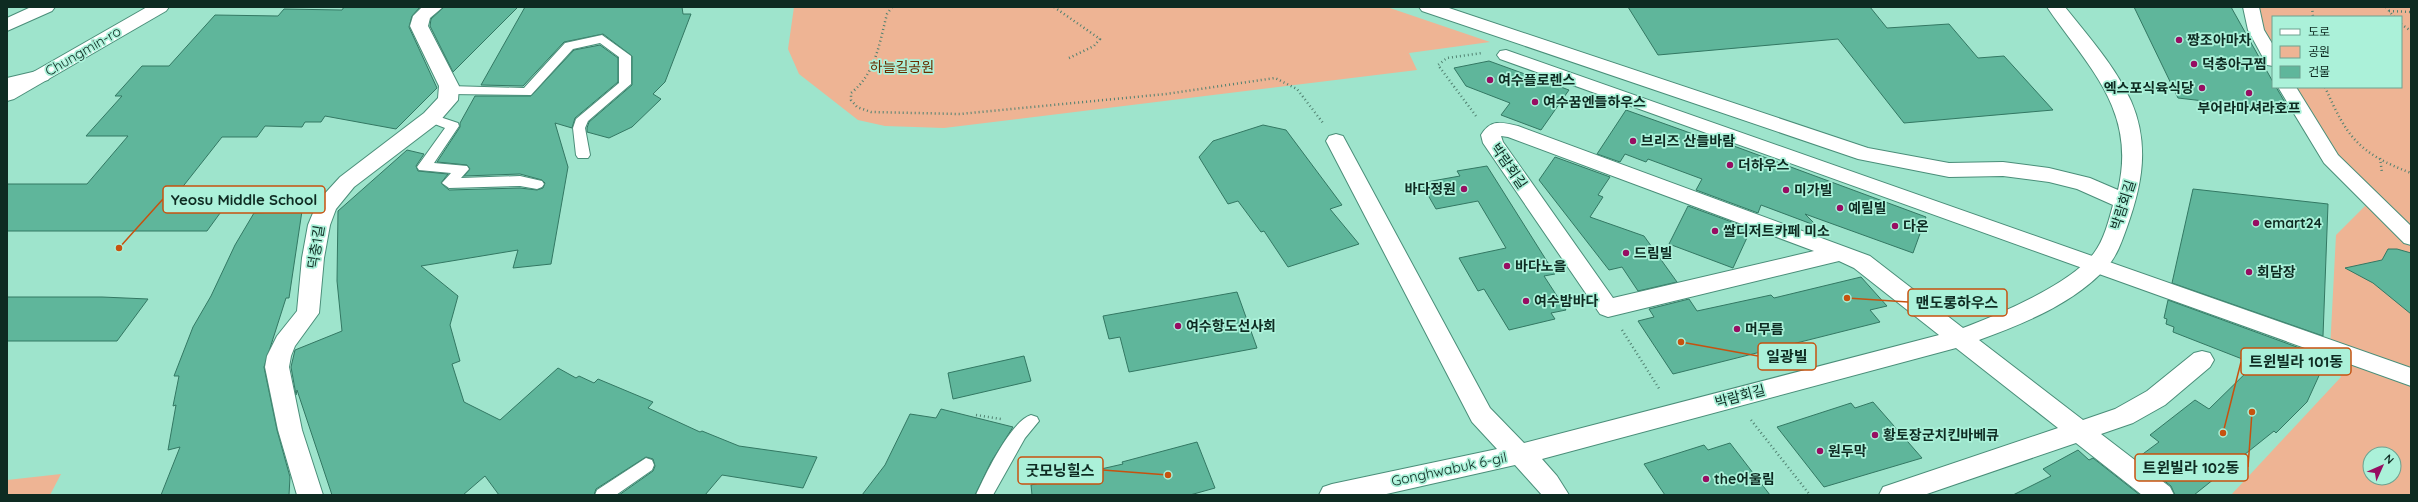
<svg xmlns="http://www.w3.org/2000/svg" width="2418" height="502" viewBox="0 0 2418 502" font-family="Quicksand,'Noto Sans KR',sans-serif">
	<style>
		.green { fill: #eeb494; fill-rule: evenodd }
		.building { fill: #5fb69b; stroke: #337863 }
		.lines { fill: none; stroke-linecap: round; stroke-linejoin: round }
		.service-casing { stroke: #4a8e79; stroke-width: 2 }
		.pedestrian-casing { stroke: #4a8e79; stroke-width: 2 }
		.minor-casing { stroke: #4a8e79; stroke-width: 2 }
		.tertiary-casing { stroke: #4a8e79; stroke-width: 2 }
		.path { stroke: #508070; stroke-width: 2.5; stroke-dasharray: 1 3; stroke-linecap: butt }
		.service { fill: #fff; fill-rule: evenodd }
		.pedestrian { fill: #fff; fill-rule: evenodd }
		.minor { fill: #fff; fill-rule: evenodd }
		.tertiary { fill: #fff; fill-rule: evenodd }
		.poi-dot { fill: #970d62; stroke: #abf1d9; stroke-width: 1.5 }
		.labels { text-anchor: middle; stroke-width: 3.5; stroke-linejoin: round; paint-order: stroke }
		.poi-label { font-size: 14px; font-weight: bold; fill: #0e2b22; stroke: #abf1d9; text-anchor: start }
		.street-label { font-size: 14px; fill: #0e2b22; stroke: #abf1d9 }
		.park-label { font-size: 14px; fill: #682d00; stroke: #abf1d9 }
		.leader { fill: none; stroke: #c7520f; stroke-width: 1.5 }
		.callout-dot { fill: #c7520f; stroke: #abf1d9; stroke-width: 1.5 }
		.callout { fill: #abf1d9; stroke: #c7520f; stroke-width: 1.5 }
		.callout-label { font-size: 15px; text-anchor: middle; font-weight: bold; fill: #0e2b22 }
	</style>
	<rect width="100%" height="100%" fill="#9ee4cc"/>
	<!-- green -->
	<path class="green" d="M794,7H1387L1490,42L1409,53L1417,70L944,128L885,126L858,120L799,74L788,49Z
		M2251,7H2411V495H2231L2341,377L2330,350L2336,235L2367,204L2287,87H2401V17H2273V61ZM2370,454H2394V478H2370Z
		M61,474L50,495H7V480Z"/>
	<!-- building -->
	<path class="building" d="M344,7H420L412,16L409,27L437,88L396,129L325,116L321,122H305L302,127L265,126L257,137H222L177,194H234L207,231H7V184H87L128,136H86L122,96H115L142,66H169L215,15L278,16L284,9L342,10Z
		M444,7H518L453,72L430,26L431,19Z
		M525,7H682L683,14H691L665,82L653,94L661,99L632,127L609,138L587,132V128L589,122L632,85V56L603,34L564,42L523,86L481,85Z
		M1628,7H1870L1887,28L1949,24L1978,58L2004,56L2053,110L1904,123L1838,39L1658,55Z
		M2134,7H2231L2273,82V87H2276L2290,111L2178,98Z
		M600,45L618,58V82L575,118L572,128L555,123L568,167L551,264L513,268L518,250L421,266L458,296L450,325L460,361L452,364L464,402L500,420L558,368L576,378L579,376L594,383L598,379L653,402L648,408L700,432L702,431L739,446L817,457L803,488L722,475L705,495H619L653,471L655,466L653,459L646,457L596,489L594,495H499L485,476L463,495H332L297,390L296,395L291,367L295,350L342,331L337,281L338,211L407,150L424,154L416,166L418,171L448,174L441,183L449,190L520,188L537,190L543,188L545,183L542,180L520,174L464,176L470,169L467,165L437,162L460,127V123L475,96H531L574,50Z
		M1489,61L1569,90L1541,130L1501,115L1510,103L1466,86L1454,68Z
		M1626,110L1721,144L1723,142L1926,217L1913,253L1805,214L1817,226L1761,205L1758,213L1696,190L1702,179L1648,159L1646,162L1625,154L1620,162L1597,154Z
		M1263,125L1286,130L1342,205L1330,209L1359,244L1288,267L1264,231L1261,232L1238,201L1228,204L1199,157L1213,141Z
		M1555,157L1610,177L1598,195L1603,197L1590,217L1644,236L1677,282L1638,291L1622,267L1609,270L1539,180Z
		M1487,166L1555,274L1544,276L1566,310L1551,313L1555,319L1509,330L1484,289L1478,291L1459,258L1506,248L1478,201L1436,209L1421,183L1460,176L1457,171Z
		M2193,189L2328,204L2323,336L2172,283Z
		M1688,206L1751,229L1733,268L1669,244Z
		M302,211L289,298H286L264,367L277,430L290,477L289,495H161L180,447L168,450L176,405L173,406L179,376H174L193,327L211,296L235,245L254,213Z
		M2388,249H2397L2411,253V314L2373,283L2345,268L2382,260Z
		M1861,277L1887,306L1870,310L1880,322L1673,374L1638,321L1654,317L1649,309L1689,299L1697,311L1771,295L1774,298Z
		M1237,292L1257,348L1129,372L1120,337L1109,339L1103,316Z
		M7,297H102L148,299L117,341H7Z
		M2168,300L2327,358L2307,402L2276,433L2274,431L2194,495H2175L2171,486L2136,459L2159,442L2150,435L2195,400L2209,409L2255,364L2173,332L2174,327L2166,324L2167,319L2164,318Z
		M1024,356L1031,381L953,399L948,373Z
		M1873,402L1922,458L1824,487L1777,427L1851,403L1855,408Z
		M941,409L1013,427L991,462L975,495H862L885,465L910,414L936,418Z
		M1197,442L1215,488L1190,495H1032L1031,485L1123,464L1122,462Z
		M1730,443L1770,495H1665L1644,464L1704,445L1708,450Z
		M2078,450L2089,460L2093,458L2140,495H2013L2051,476L2043,469Z"/>
	<g class="lines">
		<!-- service casing -->
		<g class="service-casing">
			<path id="service" d="M602,35L631,56V84L588,121L585,128L590,155L588,158H578L576,155L573,128L576,119L619,83V57L600,43L573,49L531,95L449,94L443,90L449,86L524,88L565,43Z
				M431,114L458,123L459,126L434,163L467,166L469,169L461,178L520,176L542,181L544,184L542,187L537,189L520,186L449,188L442,183L451,173L419,170L417,167L445,128L427,121L425,118L427,115Z
				M1031,415L1037,417L1039,421L1025,438L993,495H976C985,475 1011,421 1031,415Z
				M646,458L652,460L654,465L652,470L616,495H595L597,490Z"/>
		</g>
		<!-- pedestrian casing -->
		<g class="pedestrian-casing">
			<path id="pedestrian" d="M2243,7H2259L2264,30L2273,45V66L2267,65L2248,30Z
				M1506,50L2411,368V386L1500,59L1497,55L1500,51Z
				M2278,87H2296L2338,155L2411,226V245L2404,243L2324,163Z"/>
		</g>
		<!-- minor casing -->
		<g class="minor-casing">
			<path id="minor" d="M31,7H55L52,11L7,31V18Z
				M422,7H443L430,18L428,26L459,86L458,100L438,123L354,187L336,209L330,225L324,258L319,313L295,346L291,356L289,367L302,430L323,495H297L278,430L265,367L267,356L277,336L297,311L302,258L308,225L318,201L340,177L424,113L438,98L439,86L410,26L413,16Z
				M1419,7H1446L1868,148L1949,163L2003,162L2049,168L2090,178L2118,190C2137,110 2088,67 2047,7H2065C2089,37 2115,66 2131,101C2150,145 2142,185 2127,227C2122,241 2117,256 2107,267C2075,303 2023,324 1979,340L2083,420L2115,409L2147,391L2194,353L2202,351L2210,353L2214,360L2210,367L2165,405L2133,423L2101,434L2170,487L2174,495H2142L2076,443L1924,495H1879L1883,487L2058,428L1956,348L1542,459L1557,476L1569,495H1542L1515,465L1382,495H1319L1323,487L1332,484L1497,449L1472,422L1326,141L1329,136L1336,134L1343,136L1490,408L1524,443L1939,335L1854,268L1839,261L1608,317L1600,314L1483,143L1481,135C1491,119 1501,122 1518,126L1870,256L1963,328C2000,314 2071,284 2094,253C2104,240 2109,220 2113,205L2077,189L2049,182L2003,176L1949,177L1858,159L1422,11ZM1501,136L1508,137L1814,251L1613,298L1503,142Z
				M41,70L48,72L51,76L48,80L7,90V78Z"/>
		</g>
		<!-- tertiary casing -->
		<g class="tertiary-casing">
			<path id="tertiary" d="M147,7H169L166,11L14,99L7,101V87Z"/>
		</g>
		<!-- path -->
		<path class="path" d="M892,7L887,14C879,44 876,73 851,93V100L857,107L871,112L960,114L1166,94L1275,78L1297,89L1323,123
			M1054,7L1100,39L1094,46L1069,58
			M2312,7L2313,17
			M2386,7L2394,17
			M2389,11L2411,12
			M2401,24L2411,31
			M2325,87C2347,137 2358,153 2411,173
			M1476,116L1438,65L1447,58L1482,53
			M2380,158L2382,173
			M1622,330L1660,390
			M976,415L1001,419
			M1751,420L1810,495"/>
		<!-- service -->
		<use href="#service" class="service"/>
		<!-- pedestrian -->
		<use href="#pedestrian" class="pedestrian"/>
		<!-- minor -->
		<use href="#minor" class="minor"/>
		<!-- tertiary -->
		<use href="#tertiary" class="tertiary"/>
	</g>
	<!-- markers -->
	<g class="poi-dot">
		<circle cx="2179" cy="40" r="4"/>
		<circle cx="2194" cy="64" r="4"/>
		<circle cx="1490" cy="80" r="4"/>
		<circle cx="2202" cy="88" r="4"/>
		<circle cx="2249" cy="93" r="4"/>
		<circle cx="1535" cy="102" r="4"/>
		<circle cx="1633" cy="141" r="4"/>
		<circle cx="1730" cy="165" r="4"/>
		<circle cx="1464" cy="189" r="4"/>
		<circle cx="1786" cy="190" r="4"/>
		<circle cx="1840" cy="208" r="4"/>
		<circle cx="2256" cy="223" r="4"/>
		<circle cx="1895" cy="226" r="4"/>
		<circle cx="1715" cy="231" r="4"/>
		<circle cx="1626" cy="253" r="4"/>
		<circle cx="1507" cy="266" r="4"/>
		<circle cx="2249" cy="272" r="4"/>
		<circle cx="1526" cy="301" r="4"/>
		<circle cx="1178" cy="326" r="4"/>
		<circle cx="1737" cy="329" r="4"/>
		<circle cx="1875" cy="435" r="4"/>
		<circle cx="1820" cy="451" r="4"/>
		<circle cx="1706" cy="479" r="4"/>
	</g>
	<g class="labels">
		<!-- poi labels -->
		<g class="poi-label">
			<text x="2187" y="45">짱조아마차</text>
			<text x="2202" y="69">덕충아구찜</text>
			<text x="1498" y="85">여수플로렌스</text>
			<text x="2194" y="93" text-anchor="end">엑스포식육식당</text>
			<text x="1543" y="107">여수꿈엔들하우스</text>
			<text x="2249" y="113" text-anchor="middle">부어라마셔라호프</text>
			<text x="1641" y="146">브리즈 산들바람</text>
			<text x="1738" y="170">더하우스</text>
			<text x="1456" y="194" text-anchor="end">바다정원</text>
			<text x="1794" y="195">미가빌</text>
			<text x="1848" y="213">예림빌</text>
			<text x="2264" y="228">emart24</text>
			<text x="1903" y="231">다온</text>
			<text x="1723" y="236">쌀디저트카페 미소</text>
			<text x="1634" y="258">드림빌</text>
			<text x="1515" y="271">바다노을</text>
			<text x="2257" y="277">회담장</text>
			<text x="1534" y="306">여수밤바다</text>
			<text x="1186" y="331">여수항도선사회</text>
			<text x="1745" y="334">머무름</text>
			<text x="1883" y="440">황토장군치킨바베큐</text>
			<text x="1828" y="456">원두막</text>
			<text x="1714" y="484">the어울림</text>
		</g>
		<!-- street labels -->
		<g class="street-label">
			<text transform="translate(83 51) rotate(-30)" y="5">Chungmin-ro</text>
			<text transform="translate(1509 166) rotate(55)" y="5">박람회길</text>
			<text transform="translate(2123 205) rotate(-72)" y="5">박람회길</text>
			<text transform="translate(316 247) rotate(-81)" y="5">덕충1길</text>
			<text transform="translate(1740 396) rotate(-15)" y="5">박람회길</text>
			<text transform="translate(1449 469) rotate(-12)" y="5">Gonghwabuk 6-gil</text>
		</g>
		<!-- park labels -->
		<g class="park-label">
			<text x="902" y="72">하늘길공원</text>
		</g>
	</g>
	<!-- callouts -->
	<path class="leader" d="M119 248L163 199M1847 298L1908 302M1681 342L1758 356M2223 433L2241 362M2252 412L2248 467M1168 475L1103 470"/>
	<g class="callout-dot">
		<circle cx="119" cy="248" r="4"/>
		<circle cx="1847" cy="298" r="4"/>
		<circle cx="1681" cy="342" r="4"/>
		<circle cx="2223" cy="433" r="4"/>
		<circle cx="2252" cy="412" r="4"/>
		<circle cx="1168" cy="475" r="4"/>
	</g>
	<g class="callout">
		<rect x="163" y="186" width="162" height="27" rx="4"/>
		<rect x="1908" y="289" width="99" height="27" rx="4"/>
		<rect x="1758" y="343" width="58" height="27" rx="4"/>
		<rect x="2241" y="348" width="110" height="27" rx="4"/>
		<rect x="2135" y="454" width="113" height="27" rx="4"/>
		<rect x="1018" y="457" width="85" height="27" rx="4"/>
	</g>
	<g class="callout-label">
		<text x="244" y="205">Yeosu Middle School</text>
		<text x="1957" y="308">맨도롱하우스</text>
		<text x="1787" y="362">일광빌</text>
		<text x="2296" y="367">트윈빌라 101동</text>
		<text x="2191" y="473">트윈빌라 102동</text>
		<text x="1060" y="476">굿모닝힐스</text>
	</g>
	<!-- border -->
	<rect width="2418" height="502" fill="none" stroke="#0e2b22" stroke-width="16"/>
	<!-- legend -->
	<rect x="2272" y="16" width="130" height="72" fill="#abf1d9" stroke="#6ca290"/>
	<rect x="2280" y="29" width="20" height="6" fill="#ffffff" stroke="#6ca290"/>
	<text x="2308" y="36" font-size="12" fill="#0e2b22">도로</text>
	<rect x="2280" y="46" width="20" height="12" fill="#eeb494" stroke="#6ca290"/>
	<text x="2308" y="56" font-size="12" fill="#0e2b22">공원</text>
	<rect x="2280" y="66" width="20" height="12" fill="#5fb69b" stroke="#6ca290"/>
	<text x="2308" y="76" font-size="12" fill="#0e2b22">건물</text>
	<!-- north arrow -->
	<g transform="translate(2382 466) rotate(45)"><circle r="19" fill="#abf1d9" stroke="#6ca290"/>
	<path d="M0-3L7 15L0 10L-7 15Z" fill="#970d62"/>
	<text y="-6" font-size="11" font-weight="bold" text-anchor="middle" fill="#0e2b22">N</text>
	</g>
</svg>
